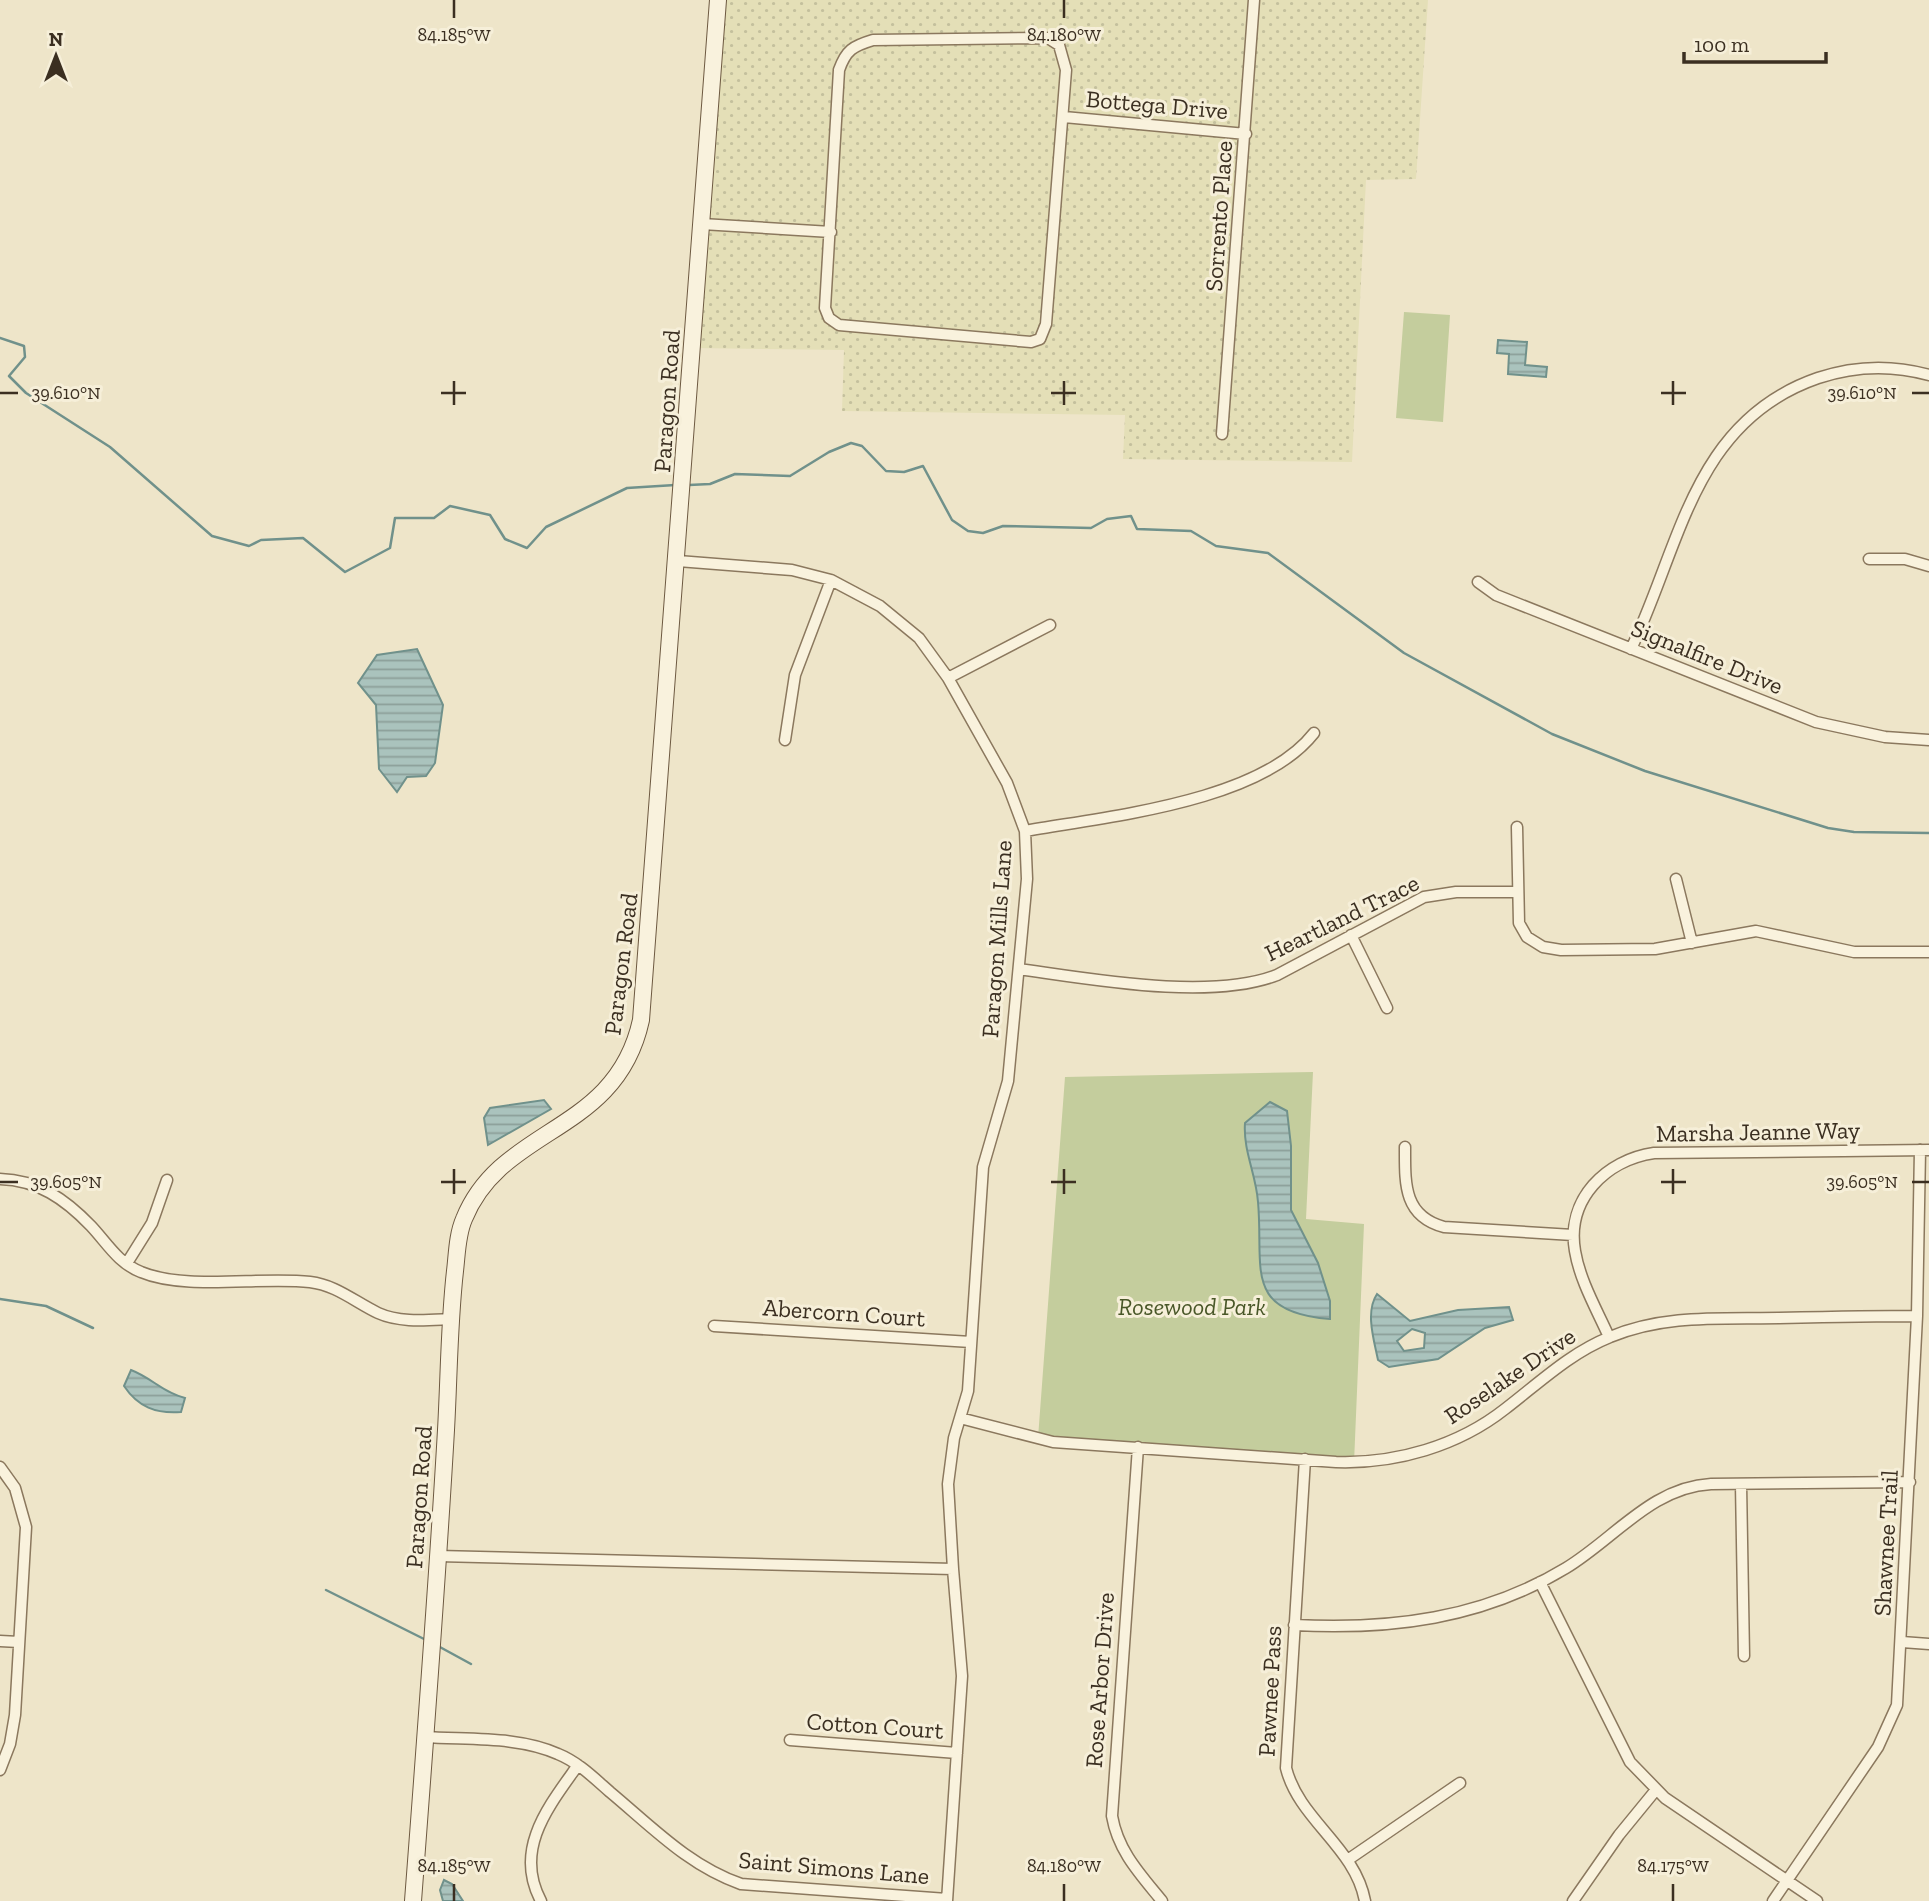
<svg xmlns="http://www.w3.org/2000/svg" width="1929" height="1901" viewBox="0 0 1929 1901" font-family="'Zilla Slab',serif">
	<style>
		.farmland { fill: url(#farmland-dots) }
		.park { fill: #c4cd9d }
		.water { fill: url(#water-rules); stroke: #70918b; stroke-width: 2; fill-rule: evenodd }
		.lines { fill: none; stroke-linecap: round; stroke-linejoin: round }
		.stream { stroke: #70918b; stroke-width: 2.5 }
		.street-casing { stroke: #8b785e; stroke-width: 13 }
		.secondary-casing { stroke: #6d5941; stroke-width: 18 }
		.street { stroke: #f9f2dd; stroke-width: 10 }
		.secondary { stroke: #f9f2dd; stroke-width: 16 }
		.ticks { fill: none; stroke: #3b2f21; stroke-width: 2.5 }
		.labels { text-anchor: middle; stroke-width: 6; stroke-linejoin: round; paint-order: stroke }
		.street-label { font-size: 24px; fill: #3b2f21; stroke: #f6efd9 }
		.park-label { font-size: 24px; font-style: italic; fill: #495728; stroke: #f6efd9 }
		.ticks-label { font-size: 18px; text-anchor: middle; fill: #3b2f21; stroke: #f6efd9; stroke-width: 6; stroke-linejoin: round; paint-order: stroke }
	</style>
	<defs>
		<pattern id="farmland-dots" width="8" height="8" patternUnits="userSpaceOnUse" patternTransform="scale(1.75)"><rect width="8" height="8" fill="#e4dfb7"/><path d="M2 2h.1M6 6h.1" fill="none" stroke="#c4c09d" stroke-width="1.8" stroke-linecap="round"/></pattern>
		<pattern id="water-rules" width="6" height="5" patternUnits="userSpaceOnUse" patternTransform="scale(1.75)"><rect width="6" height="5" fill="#aac3bd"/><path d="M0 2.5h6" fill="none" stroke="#8c9f99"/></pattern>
	</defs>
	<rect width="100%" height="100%" fill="#eee5c9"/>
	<!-- farmland -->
	<path class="farmland" d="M718,0H1428L1416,179L1366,180L1352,462L1123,459L1125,415L842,411L844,350L693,348Z"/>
	<!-- park -->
	<path class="park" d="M1404,312L1450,315L1443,422L1396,418Z
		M1313,1072L1306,1219L1364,1224L1354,1463L1038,1438L1065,1077Z"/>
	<!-- water -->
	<path class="water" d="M1498,340L1527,342L1525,365L1547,367L1546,377L1508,374L1509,354L1497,353Z
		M417,649L443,705L435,763L426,776L407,777L397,792L379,769L376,705L358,683L377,655Z
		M544,1100L551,1109L488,1145L484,1118L490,1108Z
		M1270,1102L1287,1111L1291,1146V1210L1318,1263L1330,1301V1319C1242,1312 1264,1267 1258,1202C1256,1174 1243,1151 1245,1123Z
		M1377,1294L1410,1321L1458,1310L1509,1307L1513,1320L1485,1328L1438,1359L1389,1367L1378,1360C1374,1340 1365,1312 1377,1294ZM1412,1329L1425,1333L1424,1348L1404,1351L1397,1341Z
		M131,1370C152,1378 162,1392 185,1398L181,1412C156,1414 138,1407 124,1386Z
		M444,1880L452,1884L463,1901H443L440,1890Z"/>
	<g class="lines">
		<!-- stream -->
		<path class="stream" d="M0,338L24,346L25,357L9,376L26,393L110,447L212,536L249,546L261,540L303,538L345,572L390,548L395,518H434L450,506L490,515L505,539L527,548L546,527L627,488L675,485
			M689,485L710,484L735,474L790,476L829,452L851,443L862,446L886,471L904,472L923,466L952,520L968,531L983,533L1003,526L1091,528L1107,519L1131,516L1137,529L1191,531L1216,546L1268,553L1404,653L1552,734L1645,771L1828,828L1854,832L1929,833
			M0,1299L46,1306L93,1328
			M326,1590L426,1640
			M438,1646L471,1664"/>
		<!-- street casing -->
		<g class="street-casing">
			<path id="street" d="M1048,38L1059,45L1066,70L1046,324L1040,339L1031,342L839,325L829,318L825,308L839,70C846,50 853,46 873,40Z
				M1064,117L1246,134
				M702,224L831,232
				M1222,434L1254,0
				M1869,559H1905L1929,566
				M678,561L792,570L831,580L880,606L919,638L948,678L1007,783L1025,831L1027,879L1008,1081L983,1167L968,1391L954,1438L948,1484L953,1569
				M1478,582L1496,595L1816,722L1885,737L1929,740
				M1631,649C1681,545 1693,421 1818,378C1854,366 1893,365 1929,375
				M948,678L1050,625
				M785,740L795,675L831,580
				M1517,827L1519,923L1527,937L1543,947L1561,950L1655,949L1756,931L1854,952H1929
				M1025,831C1109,816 1260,802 1314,733
				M1676,879L1692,943
				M1351,935L1387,1008
				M1019,969C1091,979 1210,1001 1277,975L1424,897L1456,892H1517
				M1405,1147C1405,1183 1403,1216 1444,1227L1573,1235
				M0,1179C38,1180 65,1199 91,1226C107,1243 118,1263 141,1272C186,1291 261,1276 310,1282C336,1285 355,1302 378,1313C400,1323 427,1320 451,1319
				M127,1263L152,1223L167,1180
				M714,1326L971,1342
				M1609,1337C1597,1310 1580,1281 1575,1251C1566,1199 1606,1160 1654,1153L1929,1150
				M960,1418L1053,1442L1336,1462C1396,1464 1458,1446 1505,1409C1539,1383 1570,1353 1610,1337C1664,1314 1722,1319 1779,1318C1825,1317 1871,1316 1917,1316
				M1138,1447L1112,1816C1118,1851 1140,1874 1162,1901
				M1305,1459L1286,1768C1299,1820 1355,1847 1365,1901
				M0,1467L15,1488L26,1527L15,1715L10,1744L0,1770
				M1741,1484L1744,1656
				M438,1556L953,1569L962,1676L947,1901
				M1540,1582L1630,1762L1665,1798L1817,1901
				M1294,1625C1390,1630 1482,1619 1566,1568C1614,1539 1652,1487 1711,1484L1910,1482
				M0,1641L19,1642
				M1902,1642L1929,1644
				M425,1737C468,1740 518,1736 558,1754C578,1762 594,1778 610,1792C652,1827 689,1866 741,1884L947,1899
				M790,1740L957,1753
				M1349,1859L1460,1783
				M541,1901C513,1849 549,1806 578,1765
				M1573,1901L1619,1835L1655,1791
				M1773,1901L1878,1747L1897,1705L1917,1316L1920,1150"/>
		</g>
		<!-- secondary casing -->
		<g class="secondary-casing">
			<path id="secondary" d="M413,1901C425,1744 437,1587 446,1430C449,1377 449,1324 455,1271C457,1255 457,1235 464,1219C502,1125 616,1135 641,1020L718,0"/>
		</g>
		<!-- street -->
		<use href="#street" class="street"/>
		<!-- secondary -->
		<use href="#secondary" class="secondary"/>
	</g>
	<!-- ticks -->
	<path class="ticks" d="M454,0V18M1064,0V18M454,381V405M1064,381V405M1673,381V405M0,393H18M441,393H466M1051,393H1076M1661,393H1686M1912,393H1929M454,1169V1194M1064,1169V1194M1673,1169V1194M0,1182H18M441,1182H466M1051,1182H1076M1661,1182H1686M1912,1182H1929M454,1884V1901M1064,1884V1901M1673,1884V1901"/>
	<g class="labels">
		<!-- street labels -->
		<g class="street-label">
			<text transform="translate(1157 105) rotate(5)" y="8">Bottega Drive</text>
			<text transform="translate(1219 216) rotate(-86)" y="8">Sorrento Place</text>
			<text transform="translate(667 401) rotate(-86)" y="8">Paragon Road</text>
			<text transform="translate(1707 657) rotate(22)" y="8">Signalfire Drive</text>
			<text transform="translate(1342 918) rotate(-26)" y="8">Heartland Trace</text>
			<text transform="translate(997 939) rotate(-86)" y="8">Paragon Mills Lane</text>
			<text transform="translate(621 964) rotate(-83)" y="8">Paragon Road</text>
			<text transform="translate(1758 1132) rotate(-1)" y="8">Marsha Jeanne Way</text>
			<text transform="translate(844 1313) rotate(4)" y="8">Abercorn Court</text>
			<text transform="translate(1510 1376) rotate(-34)" y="8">Roselake Drive</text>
			<text transform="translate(419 1497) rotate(-86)" y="8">Paragon Road</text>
			<text transform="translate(1886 1543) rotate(-87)" y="8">Shawnee Trail</text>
			<text transform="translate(1100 1680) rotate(-86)" y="8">Rose Arbor Drive</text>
			<text transform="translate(1270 1691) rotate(-87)" y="8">Pawnee Pass</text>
			<text transform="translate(875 1726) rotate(4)" y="8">Cotton Court</text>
			<text transform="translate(834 1868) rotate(5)" y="8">Saint Simons Lane</text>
		</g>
		<!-- park labels -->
		<g class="park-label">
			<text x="1192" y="1315">Rosewood Park</text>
		</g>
	</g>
	<g class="ticks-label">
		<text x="454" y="41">84.185°W</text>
		<text x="1064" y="41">84.180°W</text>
		<text x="66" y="399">39.610°N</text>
		<text x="1862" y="399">39.610°N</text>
		<text x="66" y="1188">39.605°N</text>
		<text x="1862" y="1188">39.605°N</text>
		<text x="454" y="1872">84.185°W</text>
		<text x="1064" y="1872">84.180°W</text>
		<text x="1673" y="1872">84.175°W</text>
	</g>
	<!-- north arrow -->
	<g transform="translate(56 56)" stroke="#f6efd9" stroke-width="5" paint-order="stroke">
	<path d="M0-5L12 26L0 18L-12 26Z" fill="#3b2f21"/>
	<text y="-10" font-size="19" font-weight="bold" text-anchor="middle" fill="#3b2f21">N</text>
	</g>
	<!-- scale -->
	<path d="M1684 52v10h142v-10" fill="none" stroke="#3b2f21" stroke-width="3.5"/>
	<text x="1694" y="52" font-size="21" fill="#3b2f21" stroke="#f6efd9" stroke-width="5" paint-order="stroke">100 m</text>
</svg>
